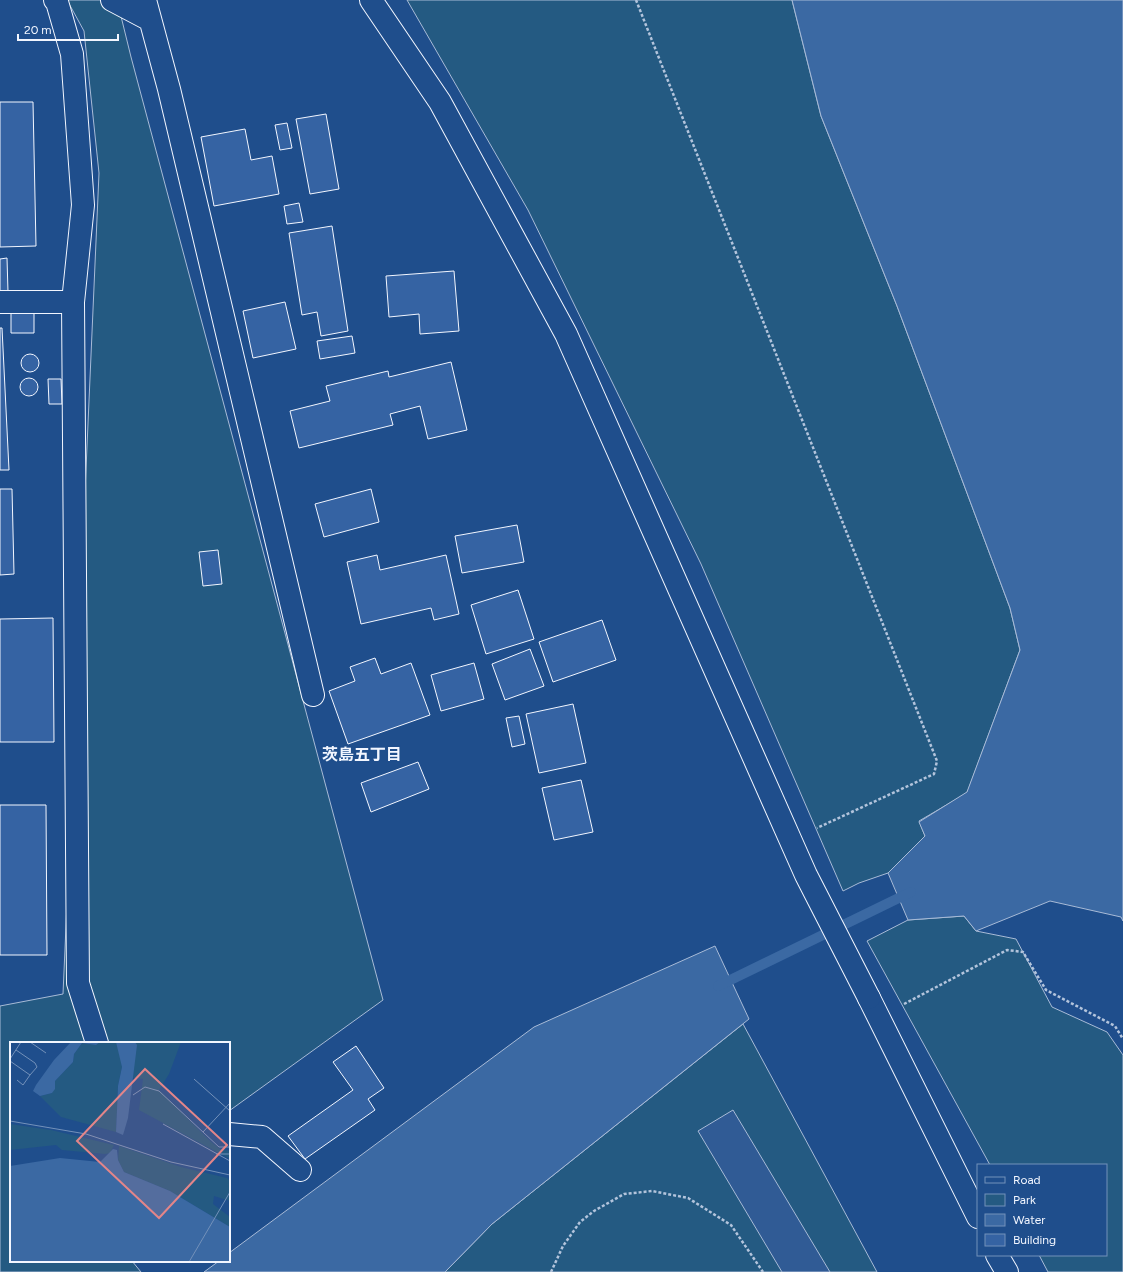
<svg xmlns="http://www.w3.org/2000/svg" width="1123" height="1272" viewBox="0 0 1123 1272" font-family="Figtree,'Noto Sans JP',sans-serif">
	<style>
		.green { fill: #245a82; stroke: #a8bbd7 }
		.parking { fill: #305b95; stroke: #a8bbd7 }
		.water { fill: #3b69a3; stroke: #a8bbd7 }
		.lines { fill: none; stroke-linecap: round; stroke-linejoin: round }
		.stream { stroke: #3b69a3; stroke-width: 10 }
		.building { fill: #3563a3; stroke: #f2f6ff }
		.minor-casing { stroke: #f2f6ff; stroke-width: 24 }
		.tertiary-casing { stroke: #f2f6ff; stroke-width: 24 }
		.path { stroke: #b3c4dc; stroke-width: 2.5; stroke-dasharray: 3 2; stroke-linecap: butt }
		.minor { stroke: #1f4e8c; stroke-width: 22 }
		.tertiary { stroke: #1f4e8c; stroke-width: 22 }
		.labels { text-anchor: middle; stroke-width: 3; stroke-linejoin: round; paint-order: stroke }
		.neighbourhood-label { font-size: 16px; font-weight: bold; fill: #f2f6ff; stroke: #1f4e8c }
		.inset-road { fill: none; stroke: #7391ba; stroke-width: 1 }
		.view { fill: #e38589; fill-opacity: 0.15; stroke: #e38589; stroke-width: 2 }
		.inset-edge { fill: none; stroke: #f2f6ff; stroke-width: 2 }
	</style>
	<rect width="100%" height="100%" fill="#1f4e8c"/>
	<!-- green -->
	<path class="green" d="M67,0H117L131,57L383,1000L229,1111V1043H11V1261H132L141,1272H0V1006L63,994L99,173L84,31Z
		M407,0H792L821,116L897,306L1010,608L1020,650L967,793L919,821L925,836L888,873L859,883L843,891L701,564L528,210Z
		M964,916L976,931L1016,939L1052,1007L1107,1032L1123,1055V1272H1048L1039,1255H1106V1165H990L867,941L908,920Z
		M743,1024L877,1272H445L492,1224Z"/>
	<!-- parking -->
	<path class="parking" d="M733,1110L830,1272H782L698,1131Z"/>
	<!-- water -->
	<path class="water" d="M792,0H1123V921L1121,917L1050,901L976,931L964,916L908,920L888,873L925,836L919,822L967,792L1020,650L1010,608L897,306L821,116Z
		M715,946L749,1019L492,1224L445,1272H204L219,1261H229V1253L534,1027Z"/>
	<g class="lines">
		<!-- stream -->
		<path class="stream" d="M718,986L911,892"/>
	</g>
	<!-- building -->
	<path class="building" d="M0,102H33L36,246L0,247Z
		M326,114L339,189L310,194L296,119Z
		M287,123L292,148L280,150L275,125Z
		M245,129L251,160L272,156L279,194L214,206L201,137Z
		M299,203L303,222L287,224L284,206Z
		M332,226L348,331L321,336L317,312L302,315L289,233Z
		M7,258L8,292H0V259Z
		M454,271L459,331L420,334L419,314L389,317L386,276Z
		M285,302L296,349L253,358L243,311Z
		M11,311H34V333H11Z
		M0,328H2L9,470H0Z
		M352,336L355,353L320,359L317,341Z
		M21 363a9 9 0 1 1 18 0a9 9 0 1 1-18 0Z
		M451,362L467,430L428,439L420,406L390,414L393,425L299,448L290,411L330,401L326,386L388,371L389,377Z
		M20 387a9 9 0 1 1 18 0a9 9 0 1 1-18 0Z
		M48,379H61L62,404H49Z
		M0,489H12L14,574L0,575Z
		M371,489L379,522L324,537L315,504Z
		M517,525L524,562L462,573L455,536Z
		M218,550L222,584L203,586L199,552Z
		M377,555L380,570L446,555L459,614L434,620L431,608L361,624L347,562Z
		M518,590L534,639L486,654L471,605Z
		M53,618L54,742H0V619Z
		M602,620L616,660L553,682L539,642Z
		M530,649L544,686L505,700L492,664Z
		M375,658L381,674L411,663L430,715L348,744L329,691L355,681L350,667Z
		M474,663L484,699L441,711L431,675Z
		M573,704L586,763L539,773L526,714Z
		M519,716L525,744L512,747L506,718Z
		M418,762L429,789L371,812L361,783Z
		M581,780L593,832L554,840L542,788Z
		M0,805H46L47,955H0Z
		M356,1046L384,1088L368,1099L375,1110L305,1159L288,1136L353,1090L333,1062Z"/>
	<g class="lines">
		<!-- minor casing -->
		<g class="minor-casing">
			<path id="minor" d="M55,0L57,2L72,54L83,205L73,302L78,983L97,1043
				M112,0L150,20
				M145,0L169,89L313,695
				M0,302H73
				M869,998L978,1217
				M229,1134L262,1137L300,1170
				M997,1255L1007,1272"/>
		</g>
		<!-- tertiary casing -->
		<g class="tertiary-casing">
			<path id="tertiary" d="M371,0L440,102L566,334L806,875L869,998"/>
		</g>
		<!-- path -->
		<path class="path" d="M636,0L937,761L934,774L817,828
			M904,1004L1007,950L1023,952L1046,990L1115,1026L1123,1039
			M551,1272L563,1246L580,1222L594,1211L624,1194L652,1191L688,1198L731,1225L763,1272"/>
		<!-- minor -->
		<use href="#minor" class="minor"/>
		<!-- tertiary -->
		<use href="#tertiary" class="tertiary"/>
	</g>
	<g class="labels">
		<!-- neighbourhood labels -->
		<g class="neighbourhood-label">
			<text x="362" y="760">茨島五丁目</text>
		</g>
	</g>
	<!-- overview -->
	<g transform="translate(10 1042)">
		<rect width="220" height="220" fill="#1f4e8c"/>
		<path d="M90,0H106L110,10L112,25L108,44L106,90L51,75L30,54L42,51L45,39L63,20L64,12L72,1L86,3ZM125,0H171L159,32L149,48L200,99L210,107L220,109V117L129,68L133,37L123,36ZM0,82L41,88L104,103L100,111L95,112L52,108L46,103L0,108ZM109,104L171,125L217,136L220,139V159L204,154L203,162L220,175V185L160,149L114,130L108,118Z" fill="#245a82"/>
		<path d="M61,0H90L86,3L72,1L64,12L63,20L45,39V47L42,51L30,54L23,49L26,43L44,18ZM106,0H125L127,3L118,76L113,93L106,90L108,44L112,25ZM103,107L107,108L108,118L114,130L160,149L220,185V220H0V124L50,116L90,120Z" fill="#3b69a3"/>
		<path class="inset-road" d="M20,0L36,11M0,17L11,0M0,19L20,33L27,25L25,21L6,8M184,37L220,69M7,38L13,43L20,33M123,53L135,45L149,49L209,105H220M0,79L76,92L161,120L220,133M153,82L220,119M193,90L220,61M206,112H220M179,220L220,150"/>
		<path class="view" d="M135,27L217,103L149,176L67,99Z"/>
		<rect width="220" height="220" class="inset-edge"/>
	</g>
	<!-- legend -->
	<rect x="977" y="1164" width="130" height="92" fill="#1f4e8c" stroke="#7391ba"/>
	<rect x="985" y="1177" width="20" height="6" fill="#1f4e8c" stroke="#7391ba"/>
	<text x="1013" y="1184" font-size="12" fill="#f2f6ff">Road</text>
	<rect x="985" y="1194" width="20" height="12" fill="#245a82" stroke="#7391ba"/>
	<text x="1013" y="1204" font-size="12" fill="#f2f6ff">Park</text>
	<rect x="985" y="1214" width="20" height="12" fill="#3b69a3" stroke="#7391ba"/>
	<text x="1013" y="1224" font-size="12" fill="#f2f6ff">Water</text>
	<rect x="985" y="1234" width="20" height="12" fill="#3563a3" stroke="#7391ba"/>
	<text x="1013" y="1244" font-size="12" fill="#f2f6ff">Building</text>
	<!-- scale -->
	<path d="M18 34v6h100v-6" fill="none" stroke="#f2f6ff" stroke-width="2"/>
	<text x="24" y="34" font-size="12" fill="#f2f6ff" stroke="#1f4e8c" stroke-width="3" paint-order="stroke">20 m</text>
</svg>
